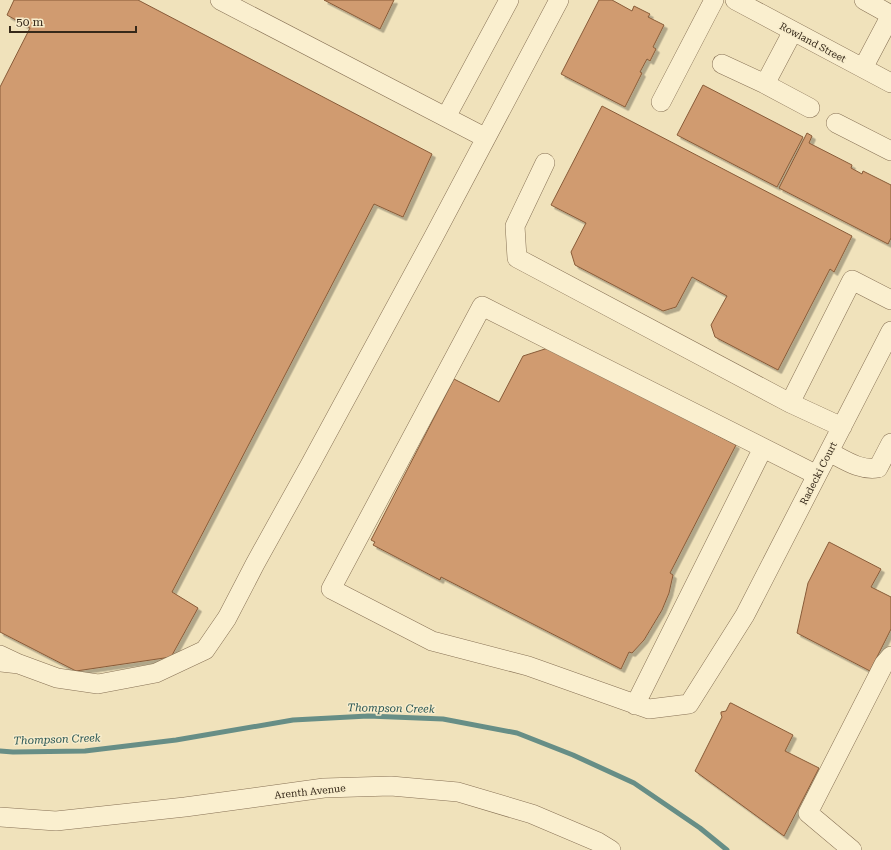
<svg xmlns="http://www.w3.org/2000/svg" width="891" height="850" viewBox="0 0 891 850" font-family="'Roboto Serif',serif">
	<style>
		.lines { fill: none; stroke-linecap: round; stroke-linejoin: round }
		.stream { stroke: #678e86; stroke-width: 5 }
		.building { fill: #d09b6f; stroke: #885b39; filter: url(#shadow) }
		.minor-casing { stroke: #877155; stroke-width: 20 }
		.minor { stroke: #faefcf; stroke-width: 19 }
		.labels { text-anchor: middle; stroke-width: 3; stroke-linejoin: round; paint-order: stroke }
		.street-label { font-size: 10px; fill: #36291a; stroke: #f7eccb }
		.water-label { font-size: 11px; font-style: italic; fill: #295655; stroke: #f7eccb }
	</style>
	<defs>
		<filter id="shadow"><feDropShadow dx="3.5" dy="3.5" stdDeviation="0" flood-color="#0004"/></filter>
	</defs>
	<rect width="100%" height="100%" fill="#f0e2bb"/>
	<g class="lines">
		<!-- stream -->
		<path class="stream" d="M0,751L13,752L85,751L176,740L293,720L368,716L443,719L517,733L573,755L634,783L700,828L727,850"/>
	</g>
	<!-- building -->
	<path class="building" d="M14,0H138L432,154L403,217L374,204L172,592L198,608L171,657L76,671L0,632V87L30,28L7,15Z
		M324,0H394L380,29Z
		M599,0H612L632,11L634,6L650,14L648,17L664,25L653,47L656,49L650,61L647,59L640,72L642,73L625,107L561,74Z
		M703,85L803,137L777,187L677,135Z
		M602,106L852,236L834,272L830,269L778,370L715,337L711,325L727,296L692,277L676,307L663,311L575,265L571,252L586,223L551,205Z
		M807,133L812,136L809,143L852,165L851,168L862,174L863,171L891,185V238L888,244L779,188Z
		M548,348L736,445L670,573L673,575L669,593L662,610L644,640L632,653L629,652L621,669L441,577L440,580L373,545L375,542L371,540L454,379L499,402L523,356Z
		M829,542L881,569L871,587L891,597V629L870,671L797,633L808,583Z
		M730,703H731L793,735L785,751L819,768L784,836L695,771L722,717L721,714V712L726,711Z"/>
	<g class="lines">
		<!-- minor casing -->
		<g class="minor-casing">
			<path id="minor" d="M220,0L486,138
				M735,0L891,83
				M864,0L891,15
				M793,31L765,84L810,108
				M722,64L765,84
				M863,68L891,15
				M661,102L714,0
				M446,117L509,0
				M836,123L891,151
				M545,163L515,226L517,258L790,403L842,427
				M790,403L852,280L891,300
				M829,452C845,460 860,471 878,468L891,443
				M817,475L482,306L331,589L432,641L528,666L649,709L689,704L745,615L891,331
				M0,655L19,664L0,662
				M19,664L57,678L98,684L156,673L205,650L227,618L255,564L311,463L433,238L559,0
				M635,705L763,448
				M0,817L56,821L185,807L324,788L391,786L458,792L532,814L598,842L611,850
				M852,850L808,813L884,664L891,656"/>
		</g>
		<!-- minor -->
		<use href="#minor" class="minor"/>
	</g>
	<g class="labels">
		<!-- street labels -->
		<g class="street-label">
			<text transform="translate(813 42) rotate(28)" y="4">Rowland Street</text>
			<text transform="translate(818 473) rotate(-63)" y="4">Radecki Court</text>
			<text transform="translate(310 791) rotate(-6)" y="4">Arenth Avenue</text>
		</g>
		<!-- water labels -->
		<g class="water-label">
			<text transform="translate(391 708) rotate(1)" y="4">Thompson Creek</text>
			<text transform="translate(57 739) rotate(-2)" y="4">Thompson Creek</text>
		</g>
	</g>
	<!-- scale -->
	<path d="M10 26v6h126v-6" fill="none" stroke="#36291a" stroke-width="2"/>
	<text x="16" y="26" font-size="12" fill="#36291a" stroke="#f7eccb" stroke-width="3" paint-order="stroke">50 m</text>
</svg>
